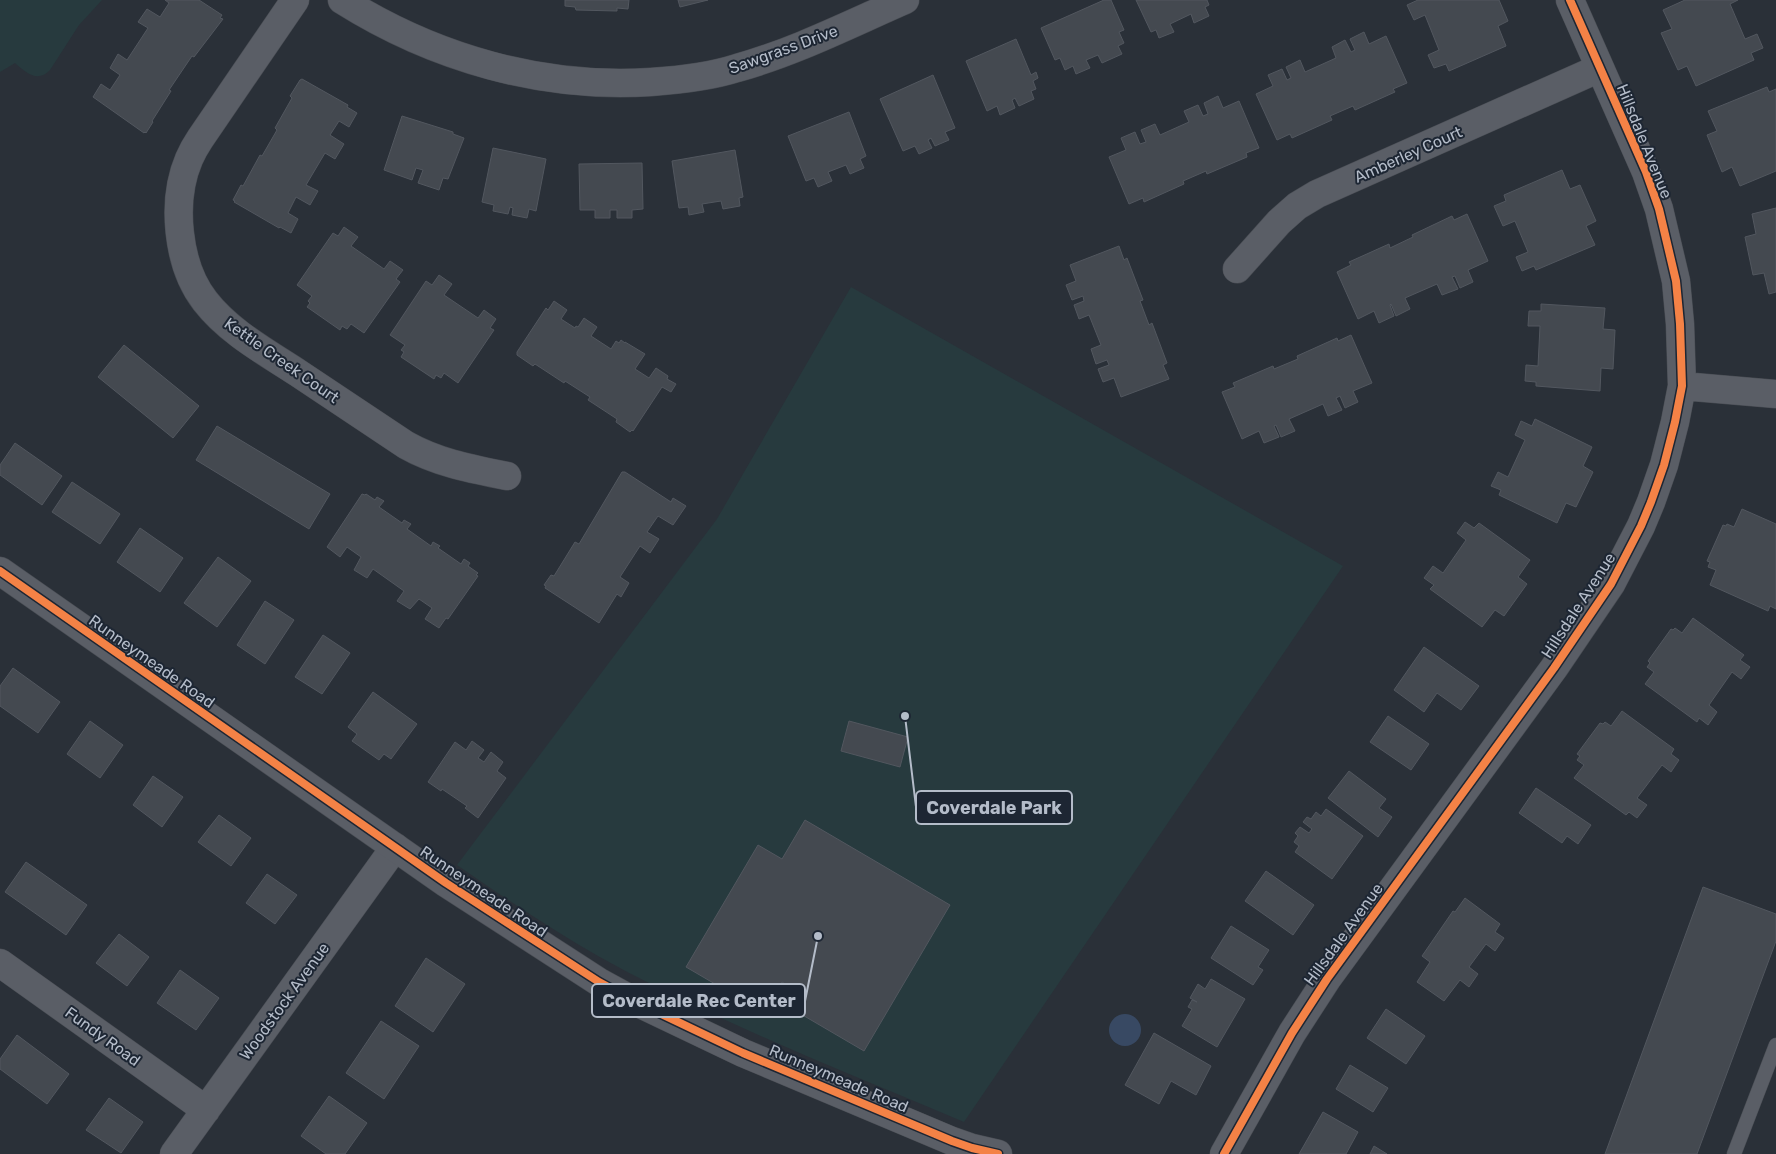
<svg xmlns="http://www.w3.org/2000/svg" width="1776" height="1154" viewBox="0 0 1776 1154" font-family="Rubik,sans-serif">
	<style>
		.green { fill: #273a3e }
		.water { fill: #384963 }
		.building { fill: #444950; stroke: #52575f }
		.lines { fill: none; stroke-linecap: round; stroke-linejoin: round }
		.service-casing { stroke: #484c53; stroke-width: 15 }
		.minor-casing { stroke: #484c53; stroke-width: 29 }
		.tertiary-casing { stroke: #484c53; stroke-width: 29 }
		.service { stroke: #5a5e66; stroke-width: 14 }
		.minor { stroke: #5a5e66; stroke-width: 28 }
		.tertiary { stroke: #5a5e66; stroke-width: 28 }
		.cycleway-casing { stroke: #1d2633; stroke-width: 11 }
		.cycleway { stroke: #f48246; stroke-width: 8 }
		.labels { text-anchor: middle; stroke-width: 4; stroke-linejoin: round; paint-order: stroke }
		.street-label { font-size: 16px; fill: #b4bcc9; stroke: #1d2633 }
		.leader { fill: none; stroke: #b4bcc9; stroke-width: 2 }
		.callout-dot { fill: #b4bcc9; stroke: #1d2633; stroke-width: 2 }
		.callout { fill: #1d2633; stroke: #b4bcc9; stroke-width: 2 }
		.callout-label { font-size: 18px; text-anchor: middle; font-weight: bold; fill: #b4bcc9 }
	</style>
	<rect width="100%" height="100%" fill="#2a3038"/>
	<!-- green -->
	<path class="green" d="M0,0H102L79,25L50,70C38,83 26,73 15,63L0,72Z
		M851,287L1343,566L964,1122C841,1070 715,1021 598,956C549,928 503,897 457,865L717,519Z"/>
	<!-- water -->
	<path class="water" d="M1109 1030a16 16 0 1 1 32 0a16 16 0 1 1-32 0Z"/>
	<!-- building -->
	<path class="building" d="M165,0H199L222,15L220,18L223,19L194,57L192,56L169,90L171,91L152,121L153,122L146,133L145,132L144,133L93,97L101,84L110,90L120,75L110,68L118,54L127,60L148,28L138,22L147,9L160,17L169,3Z
		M565,0H629L628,9L617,8V11L576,10L575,7L565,6Z
		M678,0H708L680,7Z
		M1104,0H1111L1124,30L1119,32L1124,43L1118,46L1122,54L1102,63L1098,55L1086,60L1090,68L1076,74L1073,66L1065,70L1060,58L1055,60L1041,28Z
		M1136,0H1207L1209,5L1205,7L1209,16L1194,23L1191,14L1170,24L1174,32L1159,38L1156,30L1151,32Z
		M1418,0H1499L1508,21L1498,26L1506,46L1449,71L1446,64L1434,68L1428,55L1439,50L1425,15L1414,20L1407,5Z
		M1685,0H1738L1730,4L1745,39L1757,34L1763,48L1751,53L1754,60L1696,86L1687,66L1678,70L1661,33L1672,29L1663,10Z
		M1364,32L1369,44L1386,36L1407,83L1393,89L1395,92L1355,110L1353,106L1330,116L1332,120L1292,138L1290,134L1277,140L1256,94L1273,86L1268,75L1282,69L1287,80L1291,78L1286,67L1300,60L1305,72L1336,58L1332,47L1345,40L1351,52L1355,50L1350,39Z
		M1016,39L1031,75L1036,72L1038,78L1033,81L1036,89L1031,91L1034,99L1019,106L1015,98L1012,100L1015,108L1000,115L997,106L987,111L966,61Z
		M933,75L955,128L945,132L949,140L935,146L931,138L928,140L932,148L919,154L915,146L903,151L880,99Z
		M302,79L348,105L347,107L357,113L349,127L339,121L330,135L344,144L335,159L325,153L306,185L318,191L310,205L296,197L288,213L298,219L291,233L280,227L279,228L234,202L235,201L233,200L241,185L243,186L260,155L262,156L277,130L275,128L292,98L290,96L300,80Z
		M1767,87L1769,92L1776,89V171L1740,186L1732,167L1722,172L1707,135L1717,131L1708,111Z
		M1218,96L1223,108L1239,101L1259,148L1246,153L1247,157L1207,174L1206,171L1183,181L1184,184L1144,202L1143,198L1129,204L1109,157L1126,150L1121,138L1135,132L1140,144L1146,142L1141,130L1155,124L1160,135L1189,122L1184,111L1198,105L1203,116L1208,114L1204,103Z
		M849,112L866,156L860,159L864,168L850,174L846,165L828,172L832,181L818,187L814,178L806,181L788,136Z
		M402,116L453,132V134L464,138L448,179L443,178L439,190L418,183L423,170L416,168L412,180L384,170Z
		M493,148L546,159L536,211L529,209L527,218L512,215L513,208L510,207L508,214L493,211L494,205L482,202Z
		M735,150L743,197L739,198L740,206L723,209L721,201L702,204L704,212L689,215L688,207L679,208L672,161Z
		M642,163L643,209L632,210V218H617V210H610V218H595V210H580L579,164Z
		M1562,170L1570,189L1580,185L1596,221L1586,226L1595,245L1536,270L1534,266L1522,271L1516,257L1528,252L1515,221L1503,226L1494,206L1506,201L1504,195Z
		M1776,208V292L1769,294L1764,273L1753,275L1745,237L1756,234L1752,214Z
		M1467,214L1488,261L1468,270L1473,282L1460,288L1455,276L1452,277L1458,289L1442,295L1437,284L1405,298L1410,309L1396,316L1391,304L1390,305L1394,316L1379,323L1374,311L1358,319L1337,272L1351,265L1349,262L1389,244L1390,248L1413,237L1412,235L1452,216L1454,220Z
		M344,227L358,237L351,246L384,269L390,261L403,270L396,279L400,282L364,333L351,324L347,329L342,326L340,330L307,307L310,303L308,301L312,296L297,285L333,233L338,236Z
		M1119,246L1124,260L1127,258L1143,300L1140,301L1149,325L1152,323L1167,363L1163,365L1169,379L1121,397L1114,378L1103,382L1098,369L1109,365L1107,360L1096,364L1091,349L1101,345L1089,315L1079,319L1074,305L1084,301L1083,296L1072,300L1066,285L1076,281L1070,265Z
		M439,275L452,284L444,295L478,318L484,310L496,319L490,328L494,330L458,383L444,373L441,378L436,375L434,379L401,357L404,352L401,350L405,345L390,335L426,281L432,285Z
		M554,301L567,310L561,319L575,328L576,326L578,327L584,318L597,327L591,336L611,349L616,341L619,343L621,340L625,343V342L645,354L635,369L649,378L656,368L668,376L667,379L676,384L671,392L662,387L633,431L632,430L630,432L616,422L617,419L588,400L590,397L565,381L564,383L535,364L533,366L517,355V352L546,308L548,310Z
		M1541,304L1605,308L1603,329L1615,330L1613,369L1601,368L1600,391L1536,386V382L1525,381L1526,365L1538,366L1540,326H1528L1529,311H1541Z
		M1351,335L1372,383L1353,391L1358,402L1345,408L1340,396L1336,398L1342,410L1328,416L1323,404L1289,419L1295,431L1281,437L1276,425L1274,426L1279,437L1264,443L1259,431L1242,439L1222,392L1235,387L1233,383L1273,366L1274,369L1298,359L1297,356L1337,338L1338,341Z
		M124,345L199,406L173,438L98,377Z
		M1535,419L1592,447L1583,466L1593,472L1576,507L1566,503L1557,523L1499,495L1501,490L1491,486L1498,472L1508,477L1525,440L1515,435L1521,421L1532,426Z
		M217,426L330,494L309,529L196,460Z
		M15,443L62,476L42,505L0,475V465Z
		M622,472H625L671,502L673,498L686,506L673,525L658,516L647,532L659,539L650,553L640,546L620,577L629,583L621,597L617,594L599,623L545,588L546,586L544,585L551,575L554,576L575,542L579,544Z
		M72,482L120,514L100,544L52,512Z
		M362,494L365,495L366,494L375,500L377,497L384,501L379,507L402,523L404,520L411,524L407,529L431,546L433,542L440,546L438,548L461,564L464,559L470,563L468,566L478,573L476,575L478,576L448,619L446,618L439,628L425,619L432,608L419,599L410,609L397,601L404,591L373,569L367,578L354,570L361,557L347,547L340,557L327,547Z
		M1742,509L1776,524V609L1770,606L1768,611L1710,585L1716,570L1708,567L1710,562L1707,561L1723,525L1726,526L1727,524L1734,527Z
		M1465,522L1474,528L1479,523L1530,560L1518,577L1527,584L1504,616L1495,610L1482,627L1430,589L1434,585L1424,578L1433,566L1443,573L1466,540L1457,533Z
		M140,528L183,558L160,592L117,562Z
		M218,557L251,581L217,627L184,603Z
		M265,601L294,620L265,664L237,645Z
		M1693,618L1744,655L1740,660L1750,667L1741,679L1732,672L1709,705L1717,712L1708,725L1699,718L1697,722L1645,684L1654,672L1647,667L1650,663L1648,661L1671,629L1673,630L1675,628L1682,633Z
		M323,635L350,653L322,694L295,677Z
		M1424,647L1479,686L1461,710L1437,693L1424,712L1394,690Z
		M13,668L60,702L38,733L0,706V686Z
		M373,692L417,724L391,759L384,754L379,760L352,741L357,734L348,727Z
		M1622,711L1674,749L1671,754L1679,760L1671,772L1662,765L1637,798L1647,805L1637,818L1629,812L1626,815L1574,778L1584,765L1577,760L1580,756L1577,754L1600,723L1603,724L1605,722L1611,726Z
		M1388,716L1429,744L1411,770L1370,742Z
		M90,721L123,745L100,778L67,754Z
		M849,721L908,737L900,767L841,751Z
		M472,741L484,750L478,758L484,762L491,752L503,762L497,771L506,778L478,818L465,808L467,806L442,789L441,791L428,782L455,742L466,750Z
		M1349,771L1386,799L1379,808L1392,817L1378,837L1328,798Z
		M153,776L183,797L162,827L133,805Z
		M1536,788L1591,825L1578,844L1567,836L1562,843L1519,813Z
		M1326,809L1363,836L1332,879L1295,852L1299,846L1294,842L1298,836L1295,833L1300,827L1309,833L1312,829L1303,822L1307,817L1311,819L1316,812L1321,816Z
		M219,815L251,838L231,866L198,842Z
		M805,820L950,905L864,1051L794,1010L803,994L782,982L763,1012L686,967L758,845L782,859Z
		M26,862L87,905L66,935L5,892Z
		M1266,871L1314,905L1293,935L1245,901Z
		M267,874L297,895L275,924L246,903Z
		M1703,887L1776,914V941L1697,1154H1605Z
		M1465,898L1500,924L1495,932L1504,938L1495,951L1486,944L1469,967L1478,974L1469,987L1460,980L1444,1001L1417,982L1430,962L1422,956L1453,911L1455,912Z
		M1231,926L1269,950L1258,967L1263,970L1253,985L1211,958Z
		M119,934L149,957L127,986L96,963Z
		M426,958L465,984L433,1032L395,1006Z
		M180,970L219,998L196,1030L157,1003Z
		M1211,979L1245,999L1217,1047L1182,1026L1192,1009L1188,1007L1192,1000L1197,1002L1190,998L1198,984L1205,989Z
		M1386,1009L1425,1036L1406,1064L1367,1038Z
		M381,1021L419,1046L384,1099L346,1073Z
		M1154,1033L1211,1066L1196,1095L1171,1081L1159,1104L1125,1085Z
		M17,1035L69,1074L47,1104L0,1069V1059Z
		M1350,1065L1388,1088L1373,1112L1336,1089Z
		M329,1096L367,1123L345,1154H326L301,1136Z
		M109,1098L143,1122L121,1153L86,1130Z
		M1323,1112L1358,1132L1346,1154H1299Z
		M1374,1146L1387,1154H1370Z"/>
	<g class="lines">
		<!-- service casing -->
		<g class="service-casing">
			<path id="service" d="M1734,1154L1776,1045"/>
		</g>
		<!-- minor casing -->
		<g class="minor-casing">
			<path id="minor" d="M295,0L200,139C196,145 192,152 189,159C171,201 177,265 205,301C229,332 266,352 298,373C334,397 370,421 406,445C438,463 472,469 507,476
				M342,0C434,58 542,89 651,82C680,80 709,77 737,68C795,52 850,24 905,0
				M1237,269L1279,222L1297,206L1317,194L1600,68
				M1682,386L1776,394
				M0,963L206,1110
				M174,1154L395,847
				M1224,1154L1292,1033L1327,979L1554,668L1611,584L1641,526L1651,502L1664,465L1675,422L1682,386L1680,324L1676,281L1659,209L1646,172L1570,0"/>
		</g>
		<!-- tertiary casing -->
		<g class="tertiary-casing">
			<path id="tertiary" d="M0,571L446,883L599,982L632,1000L743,1053L952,1141L972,1148L998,1154"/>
		</g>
		<!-- service -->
		<use href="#service" class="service"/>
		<!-- minor -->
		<use href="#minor" class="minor"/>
		<!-- tertiary -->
		<use href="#tertiary" class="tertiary"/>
		<!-- cycleway casing -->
		<g class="cycleway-casing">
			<path id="cycleway" d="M0,571L446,883L599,982L632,1000L743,1053L952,1141L972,1148L998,1154
				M1224,1154L1292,1033L1327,979L1554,668L1611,584L1641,526L1651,502L1664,465L1675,422L1682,386L1680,324L1676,281L1659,209L1646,172L1570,0"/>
		</g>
		<!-- cycleway -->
		<use href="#cycleway" class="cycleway"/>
	</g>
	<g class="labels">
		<!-- street labels -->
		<g class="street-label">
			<text transform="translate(783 49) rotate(-20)" y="6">Sawgrass Drive</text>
			<text transform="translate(1645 141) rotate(68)" y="6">Hillsdale Avenue</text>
			<text transform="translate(1408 154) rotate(-24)" y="6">Amberley Court</text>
			<text transform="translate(282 360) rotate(35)" y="6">Kettle Creek Court</text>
			<text transform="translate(1578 605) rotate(-57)" y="6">Hillsdale Avenue</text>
			<text transform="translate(152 661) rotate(35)" y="6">Runneymeade Road</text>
			<text transform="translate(484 891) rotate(34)" y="6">Runneymeade Road</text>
			<text transform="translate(1343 934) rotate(-54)" y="6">Hillsdale Avenue</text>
			<text transform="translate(284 1001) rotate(-54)" y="6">Woodstock Avenue</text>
			<text transform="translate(103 1036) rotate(36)" y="6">Fundy Road</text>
			<text transform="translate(839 1078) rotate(23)" y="6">Runneymeade Road</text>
		</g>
	</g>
	<!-- callouts -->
	<path class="leader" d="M905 716L916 807M818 936L805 1001"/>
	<g class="callout-dot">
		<circle cx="905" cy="716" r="5"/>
		<circle cx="818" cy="936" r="5"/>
	</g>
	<g class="callout">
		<rect x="916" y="791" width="156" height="33" rx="5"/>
		<rect x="592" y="984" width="213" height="33" rx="5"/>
	</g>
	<g class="callout-label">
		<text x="994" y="814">Coverdale Park</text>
		<text x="699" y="1007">Coverdale Rec Center</text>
	</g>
</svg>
